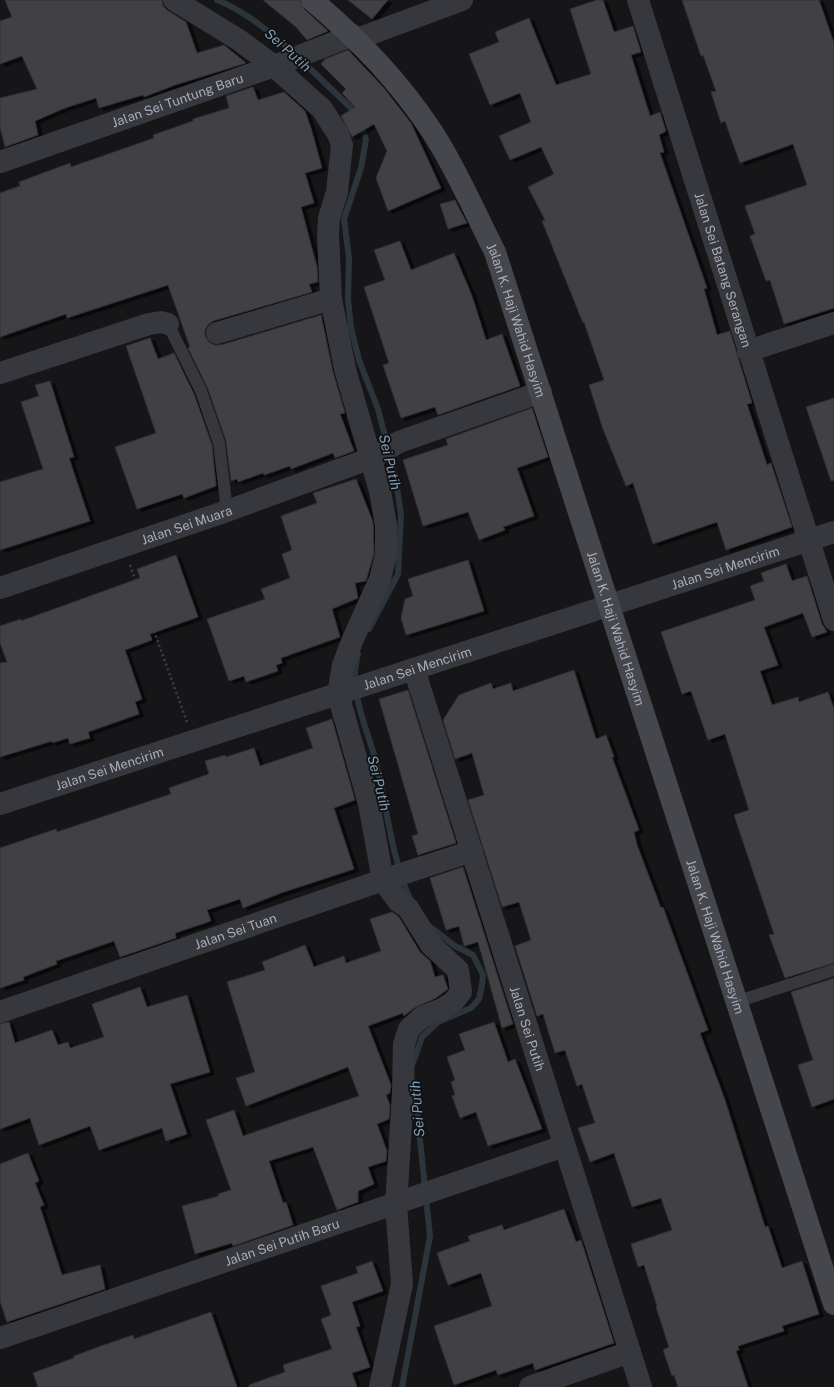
<svg xmlns="http://www.w3.org/2000/svg" width="834" height="1387" viewBox="0 0 834 1387" font-family="'Public Sans',sans-serif">
	<style>
		.lines { fill: none; stroke-linecap: round; stroke-linejoin: round }
		.stream { stroke: #2c353c; stroke-width: 6 }
		.building { fill: #404145; stroke: #303034; filter: url(#shadow) }
		.path { stroke: #3d3f44; stroke-width: 2.5; stroke-dasharray: 2 3; stroke-linecap: butt }
		.lane { stroke: #37383d; stroke-width: 12 }
		.street { stroke: #37383d; stroke-width: 22 }
		.secondary { stroke: #45474d; stroke-width: 22 }
		.labels { text-anchor: middle; stroke-width: 3.5; stroke-linejoin: round; paint-order: stroke }
		.street-label { font-size: 13px; fill: #a8adb8; stroke: #111113 }
		.water-label { font-size: 14px; font-style: italic; fill: #7f9bb3; stroke: #111113 }
	</style>
	<defs>
		<filter id="shadow"><feDropShadow dx="4.5" dy="2.5" stdDeviation="0" flood-color="#0009"/></filter>
	</defs>
	<rect width="100%" height="100%" fill="#161618"/>
	<g class="lines">
		<!-- stream -->
		<path class="stream" d="M217,0C247,12 272,33 294,54
			M301,60L352,109
			M363,130L366,140L361,168L344,219L349,258L348,299L351,328L359,360L378,409L387,444
			M369,629L398,574L401,515L396,481L389,453
			M358,654C356,663 354,671 355,681C357,707 367,731 374,755C387,803 390,855 411,901
			M413,1063L422,1037L438,1022L471,1008L479,999L482,985L483,975L473,955L455,946L429,926
			M402,1387L430,1236L414,1082"/>
	</g>
	<!-- building -->
	<path class="building" d="M5,0H162L163,6L167,10L186,22L197,53L224,45L246,63L175,85L144,97L143,95L99,108L96,98L65,108L35,121L38,135L5,147L0,127V98L37,89L22,56L0,64V21L12,17Z
		M263,0H300L304,9L328,31L307,40L296,27Z
		M348,0H388L372,19Z
		M597,0H603L614,32L633,26L641,52L631,55L650,116L660,112L666,131L659,135L664,152L660,153L707,288L704,289L717,335L730,331L752,403L747,404L767,465L771,463L792,527L726,550L717,522L653,544L633,483L626,486L603,429L589,385L604,380L584,322L583,323L542,221L545,220L528,187L554,174L541,147L510,160L499,136L531,122L520,93L490,105L469,54L499,42L495,32L529,18L556,85L591,74L570,9Z
		M682,0H819L834,43V308L784,324L770,280L766,281L750,236L755,234L745,206L807,185L793,144L740,163L725,121L721,123L711,92L716,91L703,55L701,56Z
		M348,50L383,87L411,123L441,188L388,211L376,178L387,151L374,124L352,137L341,116L355,107L342,93L346,89L321,64L325,59Z
		M253,87L258,100L284,92L305,111L311,128L322,168L305,173L314,203L301,207L317,267L318,282L309,284L312,292L213,321L208,325L205,330V336L209,342L214,345H221L321,315L333,372L345,413L340,414L354,451L335,458L333,453L291,469L290,466L264,475L263,473L238,482L237,479L231,481L226,441L208,389L188,348L190,347L168,285L67,318L66,314L0,337V193L20,186L19,182L70,163L71,167L154,138L153,135L193,121V119L229,108L226,96Z
		M455,200L467,223L448,229L440,204Z
		M400,241L411,270L454,253L472,296L486,340L502,334L520,386L438,415L435,407L401,418L383,365L389,363L364,287L385,280L374,250Z
		M150,338L158,359L174,353L194,394L212,445L216,486L184,498L182,494L137,509L115,447L156,433L126,346Z
		M50,381L74,457L69,458L90,521L0,550V482L43,469L21,402L39,396L35,385Z
		M834,398V480L831,481L806,407Z
		M532,408L548,457L517,468L534,516L503,527L505,530L479,540L468,512L423,526L403,460L448,445L446,439Z
		M356,479L373,522L374,553L366,581L355,583L358,598L332,609L340,637L281,658L282,663L276,665L278,671L246,682L244,676L229,681L207,619L265,599L261,589L290,578L282,554L292,550L281,516L317,503L313,493Z
		M176,555L198,617L150,634L152,640L125,650L142,699L135,702L139,714L88,732L90,738L70,744L68,738L52,743V741L0,757V663L7,662L0,643V626L21,619V621L140,578L137,569Z
		M468,560L484,611L406,635L401,618L405,599L413,596L408,579Z
		M786,564L792,581L807,576L822,624L827,632L812,637L803,613L764,627L778,665L760,671L772,705L798,697L799,702L828,692L834,709V963L785,978L769,935L774,934L734,815L749,810L725,734L708,740L691,691L682,694L661,632L755,600L750,586L764,581L761,573Z
		M574,670L596,739L606,735L614,757H612L639,830L634,832L637,845L661,908L663,907L708,1030L700,1033L725,1100L765,1227L768,1226L782,1268L802,1261L819,1314L782,1326L784,1331L738,1346L739,1350L736,1351L748,1387H678L674,1375L672,1376L663,1350L669,1347L656,1307L657,1306L644,1265L638,1267L631,1244L672,1230L661,1198L632,1207L614,1153L590,1162L578,1128L595,1123L582,1084L577,1086L565,1050L555,1053L543,1014L537,1016L515,946L531,940L519,902L502,907L468,800L484,795L472,753L455,759L443,720L459,695L491,683L493,689L511,683L513,691Z
		M408,690L456,843L418,855L412,836L418,834L379,699Z
		M332,719L355,800L334,808L354,869L281,893L243,908L240,899L207,910L211,921L175,933L176,938L120,957L114,941L56,961L57,964L23,977L24,980L0,988V848L56,829L57,832L171,794L169,788L209,774L205,761L225,755L226,757L254,748L260,766L313,748L306,728Z
		M463,867L513,1024L502,1028L478,942L464,946L459,926L446,930L430,878Z
		M392,912L399,917L420,952L430,961L435,977L443,975L448,989L436,998L414,1008L404,1016L403,1013L368,1026L391,1085L390,1093L386,1095L390,1105L389,1119L377,1124L387,1151L386,1161L368,1167L374,1184L358,1191V1202L337,1210L313,1147L269,1161L283,1203L286,1202L293,1225L233,1246L232,1243L195,1254L182,1206L219,1196L218,1194L231,1190L206,1120L234,1110L243,1136L359,1096L348,1067L246,1106L236,1078L255,1072L227,982L265,970L262,962L305,945L314,967L344,956L346,963L381,951L370,919Z
		M834,978V1099L812,1107L798,1065L813,1060L791,992Z
		M140,987L147,1007L187,995L210,1072L170,1084L187,1134L166,1141L162,1128L99,1150L90,1126L39,1145L30,1118L0,1129V1024L9,1022L15,1043L52,1030L58,1045L68,1042L70,1048L104,1037L92,1004Z
		M494,1022L508,1062L515,1059L542,1129L488,1146L476,1112L460,1118L452,1096L455,1095L451,1082L455,1080L447,1057L465,1050L459,1034Z
		M28,1153L39,1181L35,1183L44,1205L40,1207L62,1275L100,1265L105,1289L7,1322L0,1301V1164Z
		M564,1209L576,1242L581,1240L614,1343L535,1370L533,1363L498,1375L496,1370L454,1385L434,1326L492,1306L481,1273L448,1285L437,1253L470,1241L468,1236L502,1225L504,1230Z
		M372,1261L383,1291L352,1302L360,1326L356,1327L370,1367L352,1373L357,1387H249V1385L285,1372L283,1365L332,1349L321,1319L331,1315L321,1286L358,1273L356,1267Z
		M211,1312L237,1387H38L33,1373L74,1358V1356L101,1346L133,1335L134,1339Z"/>
	<g class="lines">
		<!-- path -->
		<path class="path" d="M206,293L308,258
			M130,565L187,722"/>
		<!-- lane -->
		<path class="lane" d="M168,324L201,391L219,443L227,511
			M736,1002L834,970"/>
		<!-- street -->
		<g class="street">
			<path d="M174,0L239,40L274,66L322,109L338,134L342,145L337,192L329,218L328,235L331,299L345,369L380,491L386,525V554L380,579L353,639L343,665L338,694L369,804L383,880L398,901L408,908L431,945L458,970L461,992L453,1002L442,1009L422,1017L409,1029L404,1044L403,1092L396,1205L402,1284L380,1387"/>
			<path id="s1" d="M638,0L834,620"/>
			<path d="M357,39L462,0"/>
			<path id="s2" d="M0,162L274,66L353,35"/>
			<path d="M217,333L331,299"/>
			<path d="M748,351L834,323"/>
			<path d="M0,373L149,324L161,322L168,324"/>
			<path id="s3" d="M0,588L227,511L374,457L399,442L541,392"/>
			<path id="s4" d="M414,669L641,1387"/>
			<path id="s5" d="M0,804L834,532"/>
			<path id="s6" d="M0,1012L383,880L472,851"/>
			<path id="s7" d="M0,1338L564,1146"/>
			<path d="M530,1387L630,1352"/>
		</g>
		<!-- secondary -->
		<path class="secondary" id="s8" d="M312,0C359,40 399,81 433,133C457,170 475,213 495,252L834,1304"/>
	</g>
	<g class="labels">
		<!-- street labels -->
		<g class="street-label">
			<text dy="5" stroke="none"><textPath href="#s2" startOffset="188">Jalan Sei Tuntung Baru</textPath></text>
			<text dy="5" stroke="none"><textPath href="#s1" startOffset="283">Jalan Sei Batang Serangan</textPath></text>
			<text dy="5" stroke="none"><textPath href="#s8" startOffset="386">Jalan K. Haji Wahid Hasyim</textPath></text>
			<text dy="5" stroke="none"><textPath href="#s3" startOffset="197">Jalan Sei Muara</textPath></text>
			<text dy="5" stroke="none"><textPath href="#s5" startOffset="763">Jalan Sei Mencirim</textPath></text>
			<text dy="5" stroke="none"><textPath href="#s8" startOffset="710">Jalan K. Haji Wahid Hasyim</textPath></text>
			<text dy="5" stroke="none"><textPath href="#s5" startOffset="439">Jalan Sei Mencirim</textPath></text>
			<text dy="5" stroke="none"><textPath href="#s5" startOffset="115">Jalan Sei Mencirim</textPath></text>
			<text dy="5" stroke="none"><textPath href="#s6" startOffset="249">Jalan Sei Tuan</textPath></text>
			<text dy="5" stroke="none"><textPath href="#s8" startOffset="1034">Jalan K. Haji Wahid Hasyim</textPath></text>
			<text dy="5" stroke="none"><textPath href="#s4" startOffset="377">Jalan Sei Putih</textPath></text>
			<text dy="5" stroke="none"><textPath href="#s7" startOffset="298">Jalan Sei Putih Baru</textPath></text>
		</g>
		<!-- water labels -->
		<g class="water-label">
			<text transform="translate(288 50) rotate(42)" y="5">Sei Putih</text>
			<text transform="translate(390 462) rotate(77)" y="5">Sei Putih</text>
			<text transform="translate(379 783) rotate(76)" y="5">Sei Putih</text>
			<text transform="translate(417 1109) rotate(-95)" y="5">Sei Putih</text>
		</g>
	</g>
</svg>
